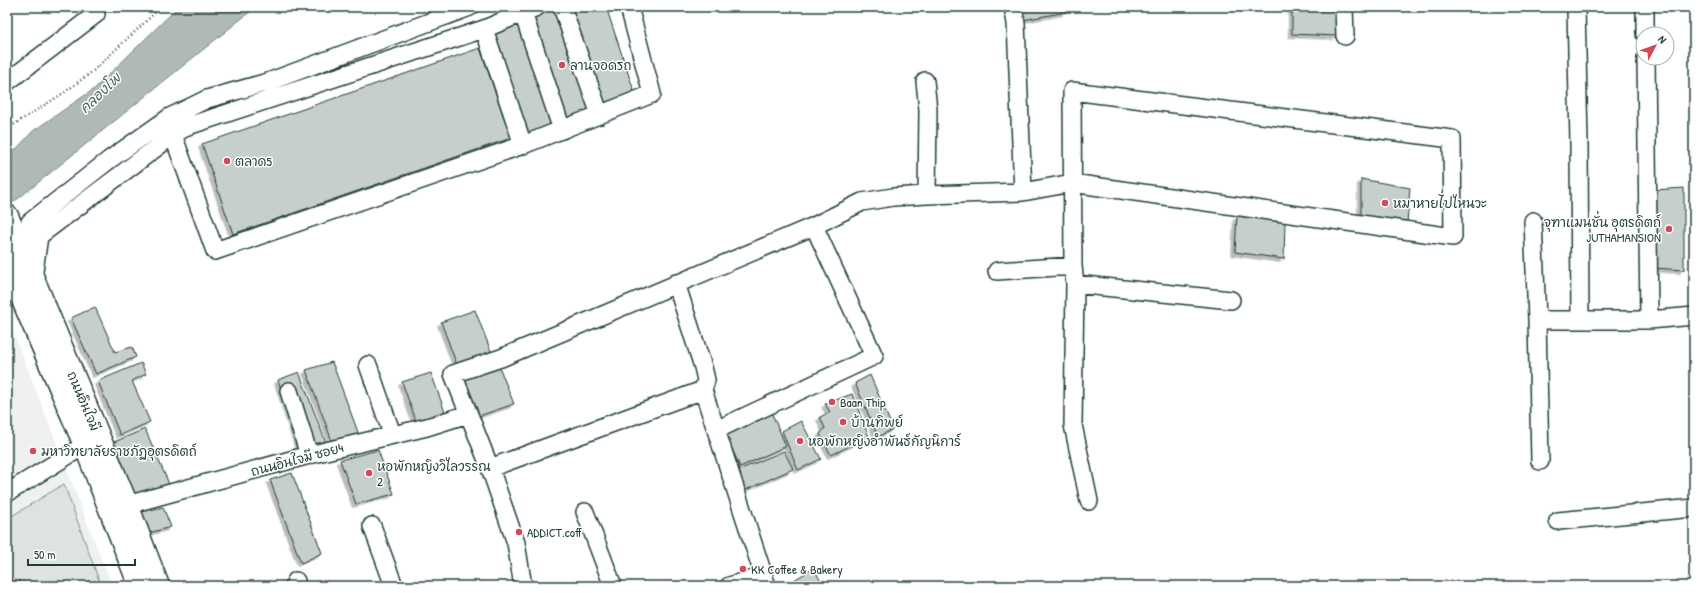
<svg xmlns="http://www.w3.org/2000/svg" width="1701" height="593" viewBox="0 0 1701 593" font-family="'Patrick Hand','Playpen Sans Thai',sans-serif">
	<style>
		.built { fill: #eef1f0 }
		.green { fill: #dee3e2; stroke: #7e908b }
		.water { fill: #afbab7; stroke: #758883 }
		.building { fill: #c7cfcc; stroke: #1f3d34; filter: url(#shadow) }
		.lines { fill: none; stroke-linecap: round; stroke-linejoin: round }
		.minor-casing { stroke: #1f3d34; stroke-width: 20 }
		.major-casing { stroke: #1f3d34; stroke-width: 25 }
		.path { stroke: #1f3d34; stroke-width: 2.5; stroke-dasharray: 1 3; stroke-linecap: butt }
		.minor { stroke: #fff; stroke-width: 17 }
		.major { stroke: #fff; stroke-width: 22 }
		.poi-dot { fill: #d1495b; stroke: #fff; stroke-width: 1.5 }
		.labels { text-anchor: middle; stroke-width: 3; stroke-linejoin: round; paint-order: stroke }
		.poi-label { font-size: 13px; fill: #1f3d34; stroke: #fff; text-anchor: start }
		.street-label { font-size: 13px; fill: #1f3d34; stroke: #fff }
		.water-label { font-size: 14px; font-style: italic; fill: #4a625b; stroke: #fff }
	</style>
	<defs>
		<filter id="shadow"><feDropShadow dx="-3.5" dy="3.5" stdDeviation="0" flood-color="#0004"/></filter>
	</defs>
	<rect width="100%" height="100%" fill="#fff"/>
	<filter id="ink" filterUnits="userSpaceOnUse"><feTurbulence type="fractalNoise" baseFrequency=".025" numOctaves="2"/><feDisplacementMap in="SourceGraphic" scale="8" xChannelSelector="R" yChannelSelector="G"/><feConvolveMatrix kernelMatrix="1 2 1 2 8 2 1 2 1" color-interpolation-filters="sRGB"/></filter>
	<g filter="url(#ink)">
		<!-- built -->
		<path class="built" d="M7,316L112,586H7Z"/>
		<!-- green -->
		<path class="green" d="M64,484L101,586H7V519Z"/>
		<!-- water -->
		<path class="water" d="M178,7H256L19,198L7,206V159L33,131L94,89Z"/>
		<!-- building -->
		<path class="building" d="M555,7H606L636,97L524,142L487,32Z
			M1019,7H1065L1066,12L1023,20Z
			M1292,7H1335L1337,36L1292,34Z
			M480,48L511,138L233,234L202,144Z
			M1361,179L1410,188L1407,223L1361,218Z
			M1684,188V270L1653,268L1654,190Z
			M1237,216L1285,222L1284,259L1235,252Z
			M95,307L115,352L132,347L136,357L96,374L71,318Z
			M475,310L492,354L457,365L441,322Z
			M332,362L359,435L333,444L306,370Z
			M141,363L146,374L132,381L150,422L120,435L98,381Z
			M498,364L514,404L479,416L462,377Z
			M299,372L326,443L300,450L278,380Z
			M431,373L445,412L416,421L402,382Z
			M870,375L893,429L878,437L855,383Z
			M7,393L12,402L11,409L7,417Z
			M852,394L869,437L831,455L820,434L825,428L820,417L830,412L825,404Z
			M772,414L786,446L740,467L726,435Z
			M801,421L821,459L798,470L782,431Z
			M145,429L169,484L134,494L114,442Z
			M378,450L394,494L356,504L340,460Z
			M784,451L793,469L741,492L734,472Z
			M292,473L322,553L301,563L270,480Z
			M163,507L171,527L145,534L137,513Z
			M814,568L823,586H784Z"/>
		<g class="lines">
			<!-- minor casing -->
			<g class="minor-casing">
				<path id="minor" d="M562,7L600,115
					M1013,7L1016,23L1023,192
					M1344,7L1345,36
					M1576,7L1579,143L1580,320
					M1645,7V34
					M523,13L562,130
					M484,29L523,145
					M1646,58L1649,320
					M925,81L928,110L927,195
					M7,82L96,14
					M173,135L215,251L523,145L652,94L629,7
					M1533,221L1537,320
					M24,238L30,222L109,160L170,117L207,99L268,82L470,7
					M7,248L24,238L39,236L173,135L188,126L484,29L537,7
					M997,271L1073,266
					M33,278L39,236
					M676,283L703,367L706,380L703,390L767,586
					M1075,284L1231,300
					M368,365L392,434
					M289,391L309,455
					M716,430L874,356L814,226
					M1540,461L1537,320H1649L1694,316
					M490,468L703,390
					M7,493L85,445
					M127,505L309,455L427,427L468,414
					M585,512L613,586
					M1558,521L1694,508
					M372,526L394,586
					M294,586L296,581
					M523,586L516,543L490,468L453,374L501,358L814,226L862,202L893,197L927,195L1023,192L1072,183L1453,237L1452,139L1072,91L1073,266L1075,284L1073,425L1089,501
					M729,586L764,576"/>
			</g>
			<!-- major casing -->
			<g class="major-casing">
				<path id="major" d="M7,216L127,505L158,586
					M7,263L85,445L140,586"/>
			</g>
			<!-- path -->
			<path class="path" d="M7,129L65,92L93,71L161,7
				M7,579L42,586"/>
			<!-- minor -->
			<use href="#minor" class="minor"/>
			<!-- major -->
			<use href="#major" class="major"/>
		</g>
	</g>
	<!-- markers -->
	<g class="poi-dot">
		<circle cx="562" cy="65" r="4"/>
		<circle cx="227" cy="161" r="4"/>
		<circle cx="1385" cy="203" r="4"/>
		<circle cx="1669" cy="229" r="4"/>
		<circle cx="832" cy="402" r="4"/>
		<circle cx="843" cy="422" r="4"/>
		<circle cx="800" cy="441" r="4"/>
		<circle cx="33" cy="451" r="4"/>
		<circle cx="369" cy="473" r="4"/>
		<circle cx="519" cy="532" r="4"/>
		<circle cx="743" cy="569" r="4"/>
	</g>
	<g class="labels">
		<!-- poi labels -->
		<g class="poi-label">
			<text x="570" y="70">ลานจอดรถ</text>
			<text x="235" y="166">ตลาด5</text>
			<text x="1393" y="208">หมาหายไปไหนวะ</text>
			<text x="1661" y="227" text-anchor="end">จุฑาแมนชั่น อุตรดิตถ์<tspan x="1661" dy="15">JUTHAMANSION</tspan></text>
			<text x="840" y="407">Baan Thip</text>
			<text x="851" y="427">บ้านทิพย์</text>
			<text x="808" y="446">หอพักหญิงอำพันธ์กัญนิการ์</text>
			<text x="41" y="456">มหาวิทยาลัยราชภัฏอุตรดิตถ์</text>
			<text x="377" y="471">หอพักหญิงวิไลวรรณ<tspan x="377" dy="15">2</tspan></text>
			<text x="527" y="537">ADDICT.coff</text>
			<text x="751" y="574">KK Coffee &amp; Bakery</text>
		</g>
		<!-- street labels -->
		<g class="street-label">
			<text transform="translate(84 401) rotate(67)" y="5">ถนนอินใจมี</text>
			<text transform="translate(297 459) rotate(-15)" y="5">ถนนอินใจมี ซอย4</text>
		</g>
		<!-- water labels -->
		<g class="water-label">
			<text transform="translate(100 93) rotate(-44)" y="5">คลองโพ</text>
		</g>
	</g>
	<!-- margin -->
	<rect width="1701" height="593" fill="none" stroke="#fff" stroke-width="24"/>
	<rect x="12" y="12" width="1677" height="569" fill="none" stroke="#1f3d34" stroke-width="1.5" filter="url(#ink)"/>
	<!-- north arrow -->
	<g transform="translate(1655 46) rotate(49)"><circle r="19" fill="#ffffff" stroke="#a5b1ae"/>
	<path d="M0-3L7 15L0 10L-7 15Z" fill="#d1495b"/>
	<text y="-6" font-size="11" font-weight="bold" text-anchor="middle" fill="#1f3d34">N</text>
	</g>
	<!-- scale -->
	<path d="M28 559v6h107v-6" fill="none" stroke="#1f3d34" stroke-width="2"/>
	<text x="34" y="559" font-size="12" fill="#1f3d34" stroke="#ffffff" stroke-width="3" paint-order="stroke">50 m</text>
</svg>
